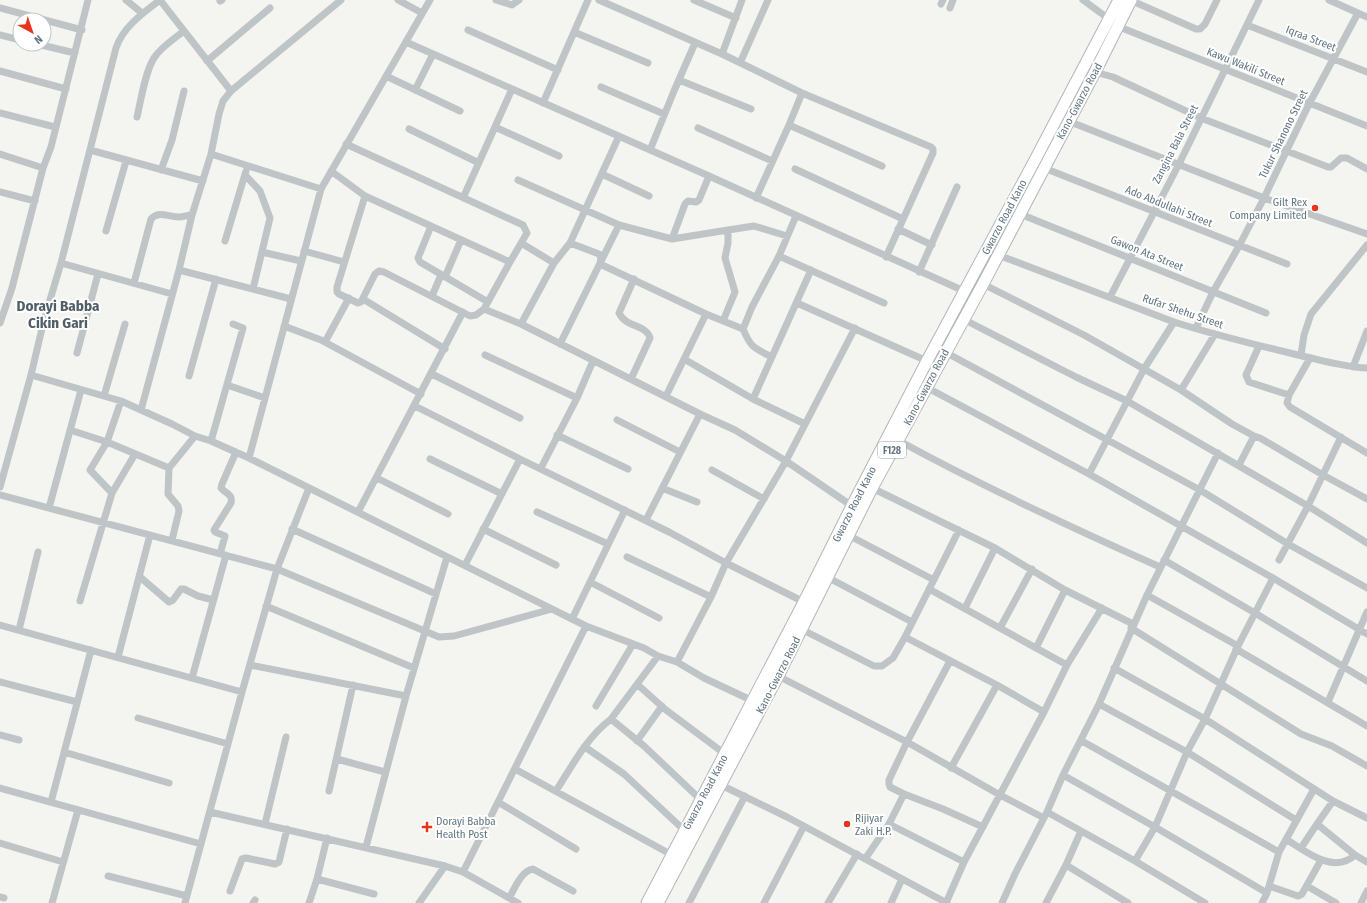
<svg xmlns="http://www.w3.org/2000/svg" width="1367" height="903" viewBox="0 0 1367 903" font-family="'Fira Sans Condensed',sans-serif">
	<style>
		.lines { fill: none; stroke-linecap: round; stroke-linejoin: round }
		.primary-casing { stroke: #b2b7ba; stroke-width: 13 }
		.street { stroke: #bfc4c6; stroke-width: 7 }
		.primary { stroke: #fff; stroke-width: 11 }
		.poi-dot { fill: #e8341b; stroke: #fff; stroke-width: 1.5 }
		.labels { text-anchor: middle; stroke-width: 4; stroke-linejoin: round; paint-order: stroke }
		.shield { fill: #fff; stroke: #91a0a8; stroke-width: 1 }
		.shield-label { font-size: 10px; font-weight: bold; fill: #627782 }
		.street-label { font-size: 11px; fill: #627782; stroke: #fff }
		.poi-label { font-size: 11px; fill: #627782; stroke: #fff; text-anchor: start }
		.district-label { font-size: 15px; font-weight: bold; fill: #505f67; stroke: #fff }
	</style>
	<rect width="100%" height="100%" fill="#f4f4f0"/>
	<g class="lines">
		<!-- primary casing -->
		<g class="primary-casing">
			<path id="primary" d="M647,903L804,602L852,506L927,361L1035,160L1119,0
				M658,903L778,676L872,488L983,284L1095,72L1131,0"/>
		</g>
		<!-- street -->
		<path class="street" d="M126,0L142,13
			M160,0L231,91
			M398,0L422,13
			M496,0L512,5L519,0
			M599,0L722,54L802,93L931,147L933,149V153L886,257
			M694,0L736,18
			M1083,0L1109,19
			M1130,0L1196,29H1200L1205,24L1217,0
			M1329,0L1367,17
			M220,1L222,0
			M941,4L943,0
			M0,8L82,30
			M950,8L953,0
			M1247,25L1367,72
			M1117,26L1367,126
			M468,30L558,70
			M574,32L648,63
			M0,35L20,40
			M406,42L709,176L964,291
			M37,44L75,53
			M722,54L742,0
			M207,61L270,8
			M740,63L768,0
			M0,71L66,89
			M1095,72L1113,77L1201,118L1328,167H1331L1341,158H1347L1367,169
			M386,76L460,111
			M679,80L751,109
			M601,87L664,114
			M415,90L433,54
			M543,103L588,0
			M0,113L55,127
			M137,117C141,100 145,72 154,58C161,47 174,39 184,31
			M1068,121L1264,198L1367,234
			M789,125L882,166
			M495,127L559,156
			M698,128L772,161
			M409,129L479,163
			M346,144L523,225L527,233L510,262
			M90,150L203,181
			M650,150L674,91L695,43
			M0,154L43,168
			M211,154L321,189
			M1044,168L1287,264
			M795,169L903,219
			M161,170L172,140L184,91
			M331,171L365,196L337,287V292L339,294L358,303L361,302L375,274L379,271L384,272L470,316L476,315L484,309L521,324L700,414L735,430L786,461L852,506
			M602,174L649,196
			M245,175L260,191L270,218L253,289
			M518,180L619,225L560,344
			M0,192L35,201
			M365,196L510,262L484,309
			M463,198L512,89
			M756,198L789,125L802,93
			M1020,214L1266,313
			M619,225L672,239L728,230V243L725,258L735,292L723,321
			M431,226L418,258L420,262L488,302
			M898,229L932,245
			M728,230L754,226L787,236
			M106,231L126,161
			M672,239L685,204L688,201L696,202L699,200L709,176
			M225,241L246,171
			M521,243L554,263
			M570,243L619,136
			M304,251L344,262
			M262,252L301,261
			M998,255L1174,322C1215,335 1256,345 1298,355C1321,360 1343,367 1367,368
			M779,256L884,303
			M61,263L172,294
			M179,270L291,299
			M919,272L957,187
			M445,277L461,240
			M134,283L151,219C159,210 168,217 179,217C183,217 187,215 192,215
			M983,284L1084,335L1181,390L1232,424L1254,436L1260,438L1323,475L1367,499
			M432,296L441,275
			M1110,297L1179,164L1259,0
			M363,299L445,349
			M797,303L927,361
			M963,319L1076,377L1127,401L1308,506L1367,543
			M0,323L12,288L43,168L51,147L88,0
			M521,324L554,263L570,243L599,254L601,257L600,264L706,314L743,329L752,307L779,256L796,216
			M284,326L321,340L421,394
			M1196,328L1213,292L1239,246L1264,198L1309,104L1358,13
			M743,329C751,348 754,348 772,357
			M325,342L349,298
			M1259,346L1246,375L1249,382L1289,395
			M945,352L1200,490L1288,544L1367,588
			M77,353L98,274
			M485,355L577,398
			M1301,355L1304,335L1311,314L1367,245
			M1310,358L1289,395L1287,403L1290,407L1367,453
			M684,359L753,399L805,424
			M1353,367L1367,331
			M432,374L520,418
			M31,375L121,401L172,424L195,436L211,441L249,458L586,626L644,648L658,656L677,662L704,678L753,701
			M189,376L216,279
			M631,379L650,338C646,324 626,328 619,313L634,279
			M227,385L265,398
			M926,387L1089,474L1273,578L1367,634
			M1181,390L1215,334
			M104,396L125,324
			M666,396L706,314
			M753,399L811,270
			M415,406L520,459L669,532L726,563L804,602
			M141,410L179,270L192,215L211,154L219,114L223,101L231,91L341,0
			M617,420L680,452
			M70,430L107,442L169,468
			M557,435L628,469
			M894,438C981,486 1070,527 1160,567
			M211,441L243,328L233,324
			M249,458L321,189L430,0
			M430,459L502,494
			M1239,465L1254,436
			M541,468L577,398L593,361
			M712,470L764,499
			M1089,474L1144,369L1174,322
			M377,478L448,514
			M0,487L31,375L44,320L61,263L116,48C123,27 143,13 160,0
			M662,488L697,502
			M872,488L995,548L1065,590L1133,624
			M112,493L90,470L107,442L121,401
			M0,495L277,569L439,637L454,636L552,609
			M49,508L81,390
			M358,512L463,312
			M537,512L608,544
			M646,520L700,414
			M292,529L436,594
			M483,529L556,565
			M848,535L934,580
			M172,540L179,511L178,506L168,494L169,468L195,436
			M220,554L225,536L215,532L214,530L231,503C233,494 226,494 221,488L222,484L236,452
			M627,557L711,597
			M1164,560L1255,613L1367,681
			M1279,560L1308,506L1341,437
			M465,565L520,459
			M140,577L169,602L173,600L181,589H184L198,596L213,600
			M827,577L912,622
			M590,582L659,618
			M929,589L1067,665
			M1147,595L1238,646
			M80,601L112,493L135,454
			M266,606L414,668
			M965,608L995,548
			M572,619L625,510
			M0,625L242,692
			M1000,628L1032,569
			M1131,628L1301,734L1332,746L1367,766
			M801,629L874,666H882L893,658L905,637L959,530
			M19,630L38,552
			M905,637L997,685L1044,712
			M1036,648L1065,590
			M1236,649L1367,726
			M118,657L150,535
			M677,662L711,597L726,563L786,461L855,328
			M250,665L406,696L366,847
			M1114,668L1205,719L1333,801L1367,818
			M778,676L907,742L1000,795L1044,818
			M192,678L226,555
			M0,682L77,702
			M638,685L666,710L725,754
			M406,696L447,557
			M1328,702L1367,612
			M1099,704L1187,752L1296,820
			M596,706L633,644
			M138,718L228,744
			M611,719L644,746L701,800
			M0,735L19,740
			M637,741L662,706
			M1082,741L1279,852
			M585,747L624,774L685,831
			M64,752L169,783
			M337,759L385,772
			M951,768L997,685
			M515,769L672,855
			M1063,775L1155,827L1267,893
			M721,785L787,817L947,903
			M0,788L201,844
			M329,791L353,685
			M556,791C572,766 587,737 611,719L658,656
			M904,794L890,787L889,784V780L907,742L950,661
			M51,802L91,650
			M498,802L576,849
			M210,812L445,866L463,872L518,903
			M1047,812L1135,861L1155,827L1187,752L1205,719L1238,646L1273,578
			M265,824L286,737
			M889,824L964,862
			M1317,824L1355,855
			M1286,839C1305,851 1334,875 1355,855L1367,862
			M0,843L63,862
			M1301,848L1317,824L1333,801
			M865,859L889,824L904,794L943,809L983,827
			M1135,861L1205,903
			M1066,865L1128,903
			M463,872L586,626
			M108,876L187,896
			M317,879L374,894
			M1269,886L1298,896L1302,894L1321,860
			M1307,886L1336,903
			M230,891L242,859L246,858L275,864L279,862L287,829
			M0,897L4,898
			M509,898C515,888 521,871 533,869L573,891
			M52,903L78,810
			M185,903L242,692L277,569L309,488
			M253,903L255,900
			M309,903L317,879L327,838
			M419,903L445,866
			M689,903L745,796
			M764,903L804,826
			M828,903L857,854
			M891,903L902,879
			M946,903L964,862L1044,712L1067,665L1102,608
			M1002,903L1015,874L1047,812L1063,775L1099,704L1147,595L1218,453
			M1046,903L1066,865L1081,831
			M1262,903L1267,893L1279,852L1314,789
			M1361,903L1367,891"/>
		<!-- primary -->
		<use href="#primary" class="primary"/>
	</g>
	<!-- markers -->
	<g class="poi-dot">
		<circle cx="1315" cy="208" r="4"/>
		<circle cx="847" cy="824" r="4"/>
		<path d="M425 821h4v4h4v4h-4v4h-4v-4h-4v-4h4z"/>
	</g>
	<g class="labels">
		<!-- shield labels -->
		<rect class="shield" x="878" y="442" width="28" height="16" rx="3"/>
		<g class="shield-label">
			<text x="892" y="454">F128</text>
		</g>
		<!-- street labels -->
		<g class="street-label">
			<text transform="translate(1311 38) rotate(21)" y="4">Iqraa Street</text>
			<text transform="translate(1246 66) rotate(22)" y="4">Kawu Wakili Street</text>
			<text transform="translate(1079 101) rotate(-62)" y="4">Kano-Gwarzo Road</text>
			<text transform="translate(1283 134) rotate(-64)" y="4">Tukur Shanono Street</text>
			<text transform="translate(1175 144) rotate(-63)" y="4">Zangina Bala Street</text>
			<text transform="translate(1169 206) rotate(22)" y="4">Ado Abdullahi Street</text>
			<text transform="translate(1004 217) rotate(-62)" y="4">Gwarzo Road Kano</text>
			<text transform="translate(1147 253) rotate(22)" y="4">Gawon Ata Street</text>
			<text transform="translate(1183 311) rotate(19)" y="4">Rufar Shehu Street</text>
			<text transform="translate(926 387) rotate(-62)" y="4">Kano-Gwarzo Road</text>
			<text transform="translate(854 504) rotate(-63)" y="4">Gwarzo Road Kano</text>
			<text transform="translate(778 675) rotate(-63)" y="4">Kano-Gwarzo Road</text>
			<text transform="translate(705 792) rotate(-62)" y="4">Gwarzo Road Kano</text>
		</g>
		<!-- poi labels -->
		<g class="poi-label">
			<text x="1307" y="206" text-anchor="end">Gilt Rex<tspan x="1307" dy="13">Company Limited</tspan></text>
			<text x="855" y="822">Rijiyar<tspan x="855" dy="13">Zaki H.P.</tspan></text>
			<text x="436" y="825">Dorayi Babba<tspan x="436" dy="13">Health Post</tspan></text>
		</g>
		<!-- district labels -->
		<g class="district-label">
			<text x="58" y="311">Dorayi Babba<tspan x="58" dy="17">Cikin Gari</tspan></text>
		</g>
	</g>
	<!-- north arrow -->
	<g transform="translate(32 32) rotate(140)"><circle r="19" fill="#ffffff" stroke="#c0c9cd"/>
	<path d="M0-3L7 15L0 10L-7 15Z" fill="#e8341b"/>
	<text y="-6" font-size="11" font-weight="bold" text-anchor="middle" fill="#627782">N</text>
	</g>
</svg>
